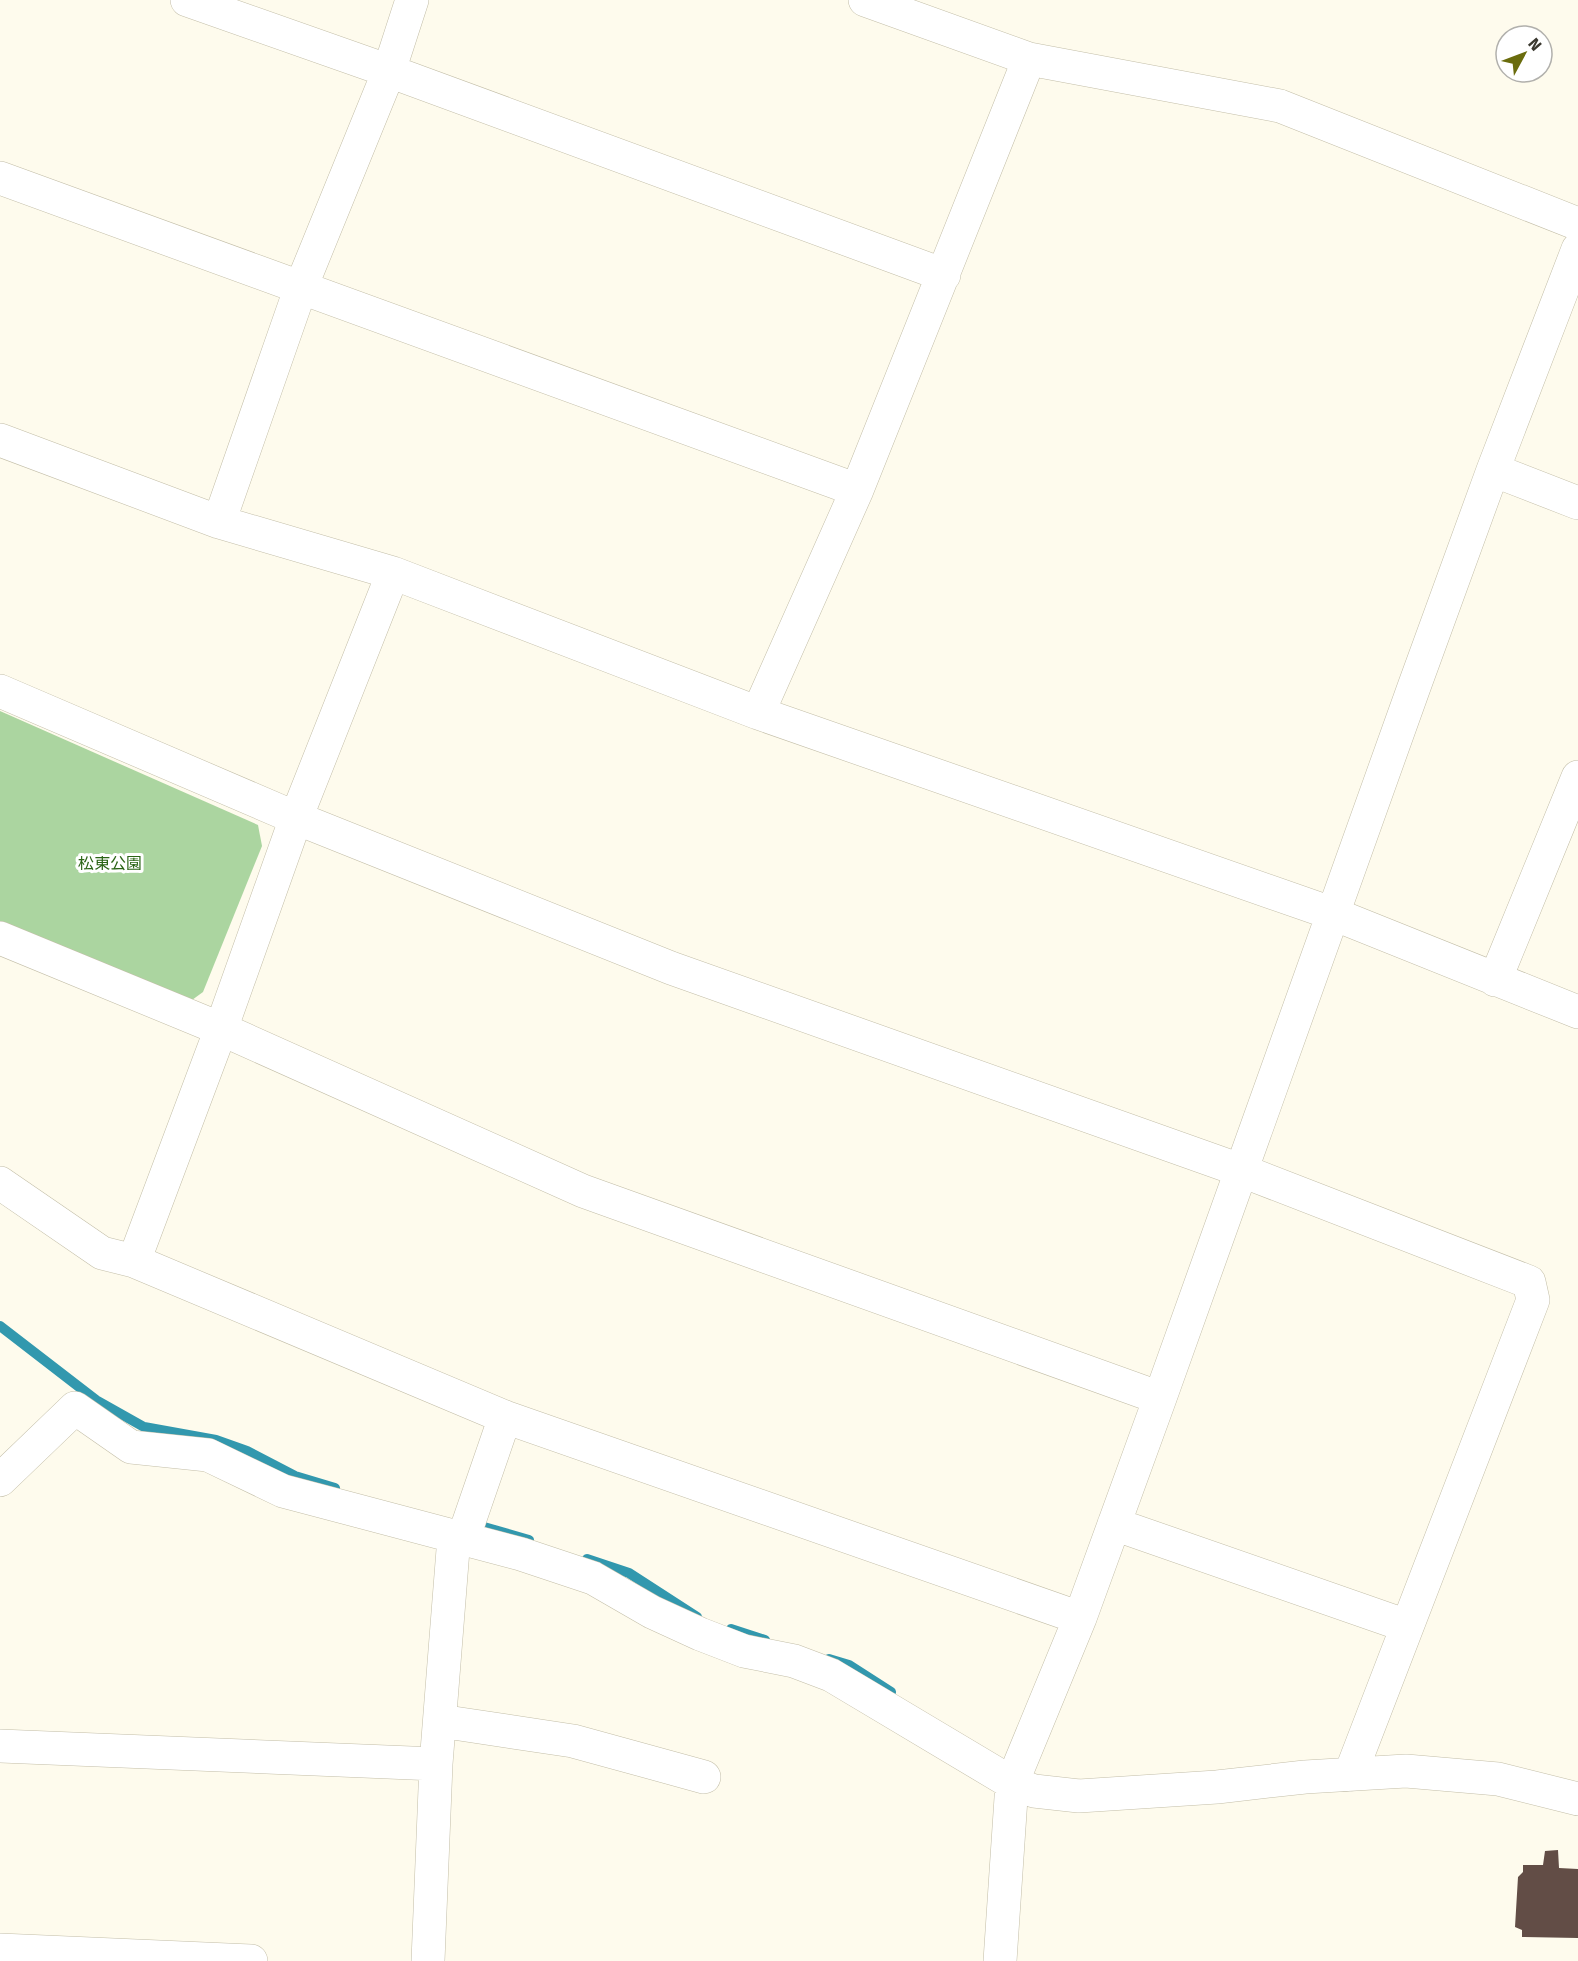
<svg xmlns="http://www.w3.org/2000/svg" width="1578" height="1961" viewBox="0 0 1578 1961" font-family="'Fira Sans','Noto Sans JP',sans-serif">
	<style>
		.green { fill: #abd5a0 }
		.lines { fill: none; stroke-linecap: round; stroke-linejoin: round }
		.stream { stroke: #3298ae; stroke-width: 10 }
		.building { fill: #624d46 }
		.minor-casing { stroke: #c3bea8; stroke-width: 34 }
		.minor { stroke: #fff; stroke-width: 33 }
		.labels { text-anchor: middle; stroke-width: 6; stroke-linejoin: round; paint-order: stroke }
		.park-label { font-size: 16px; fill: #2a6415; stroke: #fff }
	</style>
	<rect width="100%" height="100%" fill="#fefbed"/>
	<!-- green -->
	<path class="green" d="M0,711L258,825L262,846L203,992L192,1000L0,921Z"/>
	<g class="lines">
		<!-- stream -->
		<path class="stream" d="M0,1326L96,1400L144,1427L216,1440L247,1451L295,1476L335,1488
			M484,1527L529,1540
			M587,1559L629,1573L697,1617
			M731,1629L765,1640
			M829,1659L849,1665L891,1692"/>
	</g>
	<!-- building -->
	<path class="building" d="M1558,1850L1559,1868L1578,1869V1938L1522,1937V1930L1515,1927L1518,1877L1523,1872V1865H1543L1545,1851Z"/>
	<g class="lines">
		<!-- minor casing -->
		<g class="minor-casing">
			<path id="minor" d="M187,0L389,71L944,275
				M865,0L1029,59L1280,106L1578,224
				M0,178L857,490
				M0,440L219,522L393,573L758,713L1331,913L1578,1012
				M1493,470L1578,503
				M219,522L301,287L389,71L412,0
				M0,691L296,818L671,968L1240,1170L1529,1282L1533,1300L1350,1775
				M758,713L857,490L1029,59
				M0,938L221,1029L583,1191L1160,1398
				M1495,980L1578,777
				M0,1183L102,1253L134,1261L505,1417L1080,1618
				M134,1261L221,1029L296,818L393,573
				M0,1480L75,1408L131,1447L208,1455L283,1491L521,1554L593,1578L652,1612L700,1634L744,1651L794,1661L831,1675L1012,1783L1034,1791L1079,1796L1217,1787L1305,1777L1406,1771L1498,1779L1578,1799
				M1114,1524L1407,1626
				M463,1539L505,1417
				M440,1721L573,1741L704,1777
				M0,1746L436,1764
				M0,1950L251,1961
				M428,1961L436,1764L454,1537
				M1000,1961L1012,1783L1080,1618L1160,1398L1414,687L1493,470L1578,249"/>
		</g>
		<!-- minor -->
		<use href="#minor" class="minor"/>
	</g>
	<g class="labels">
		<!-- park labels -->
		<g class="park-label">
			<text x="110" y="869">松東公園</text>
		</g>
	</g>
	<!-- north arrow -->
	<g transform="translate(1524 54) rotate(49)"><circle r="28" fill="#ffffff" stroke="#b1b0ac" stroke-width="1.5"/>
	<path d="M0-4.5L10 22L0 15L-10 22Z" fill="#6a6c0d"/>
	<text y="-9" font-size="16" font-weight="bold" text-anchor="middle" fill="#3b3930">N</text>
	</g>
</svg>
